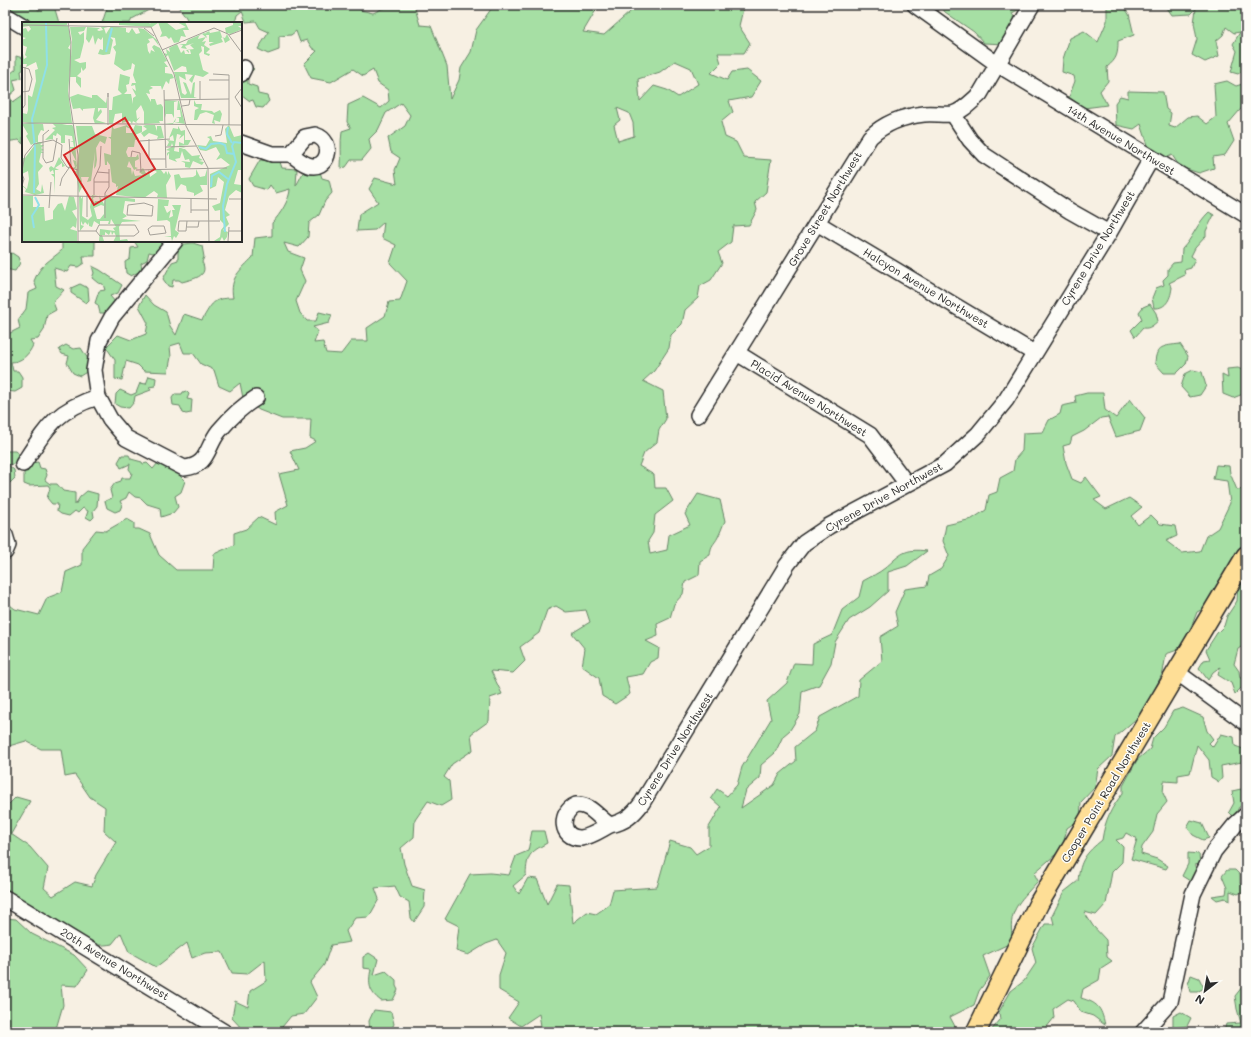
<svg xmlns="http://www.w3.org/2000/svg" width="1251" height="1037" viewBox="0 0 1251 1037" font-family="Mali,sans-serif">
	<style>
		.green { fill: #a6dfa4; stroke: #688568; fill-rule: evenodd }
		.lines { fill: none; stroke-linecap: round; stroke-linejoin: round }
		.minor-casing { stroke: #2b2b2b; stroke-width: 18 }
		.major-casing { stroke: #2b2b2b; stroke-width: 22 }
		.minor { stroke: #fdfcf7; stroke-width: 15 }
		.major { stroke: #fede96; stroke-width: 19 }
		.labels { text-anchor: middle; stroke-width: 3; stroke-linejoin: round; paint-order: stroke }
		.street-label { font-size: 11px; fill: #2b2b2b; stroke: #fdfcf7 }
		.inset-river { fill: none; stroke: #8fe0e8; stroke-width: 2 }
		.inset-road { fill: none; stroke: #a5a199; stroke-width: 1 }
		.view { fill: #d62828; fill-opacity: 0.15; stroke: #d62828; stroke-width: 2 }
		.inset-edge { fill: none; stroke: #2b2b2b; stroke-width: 2 }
	</style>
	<rect width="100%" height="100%" fill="#f7f0e3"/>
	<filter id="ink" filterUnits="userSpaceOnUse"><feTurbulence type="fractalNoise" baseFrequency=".025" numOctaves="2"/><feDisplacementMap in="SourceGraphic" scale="8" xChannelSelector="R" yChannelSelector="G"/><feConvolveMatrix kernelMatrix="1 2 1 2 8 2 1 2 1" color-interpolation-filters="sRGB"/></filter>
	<g filter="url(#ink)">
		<!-- green -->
		<path class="green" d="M8,5H37L38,10L54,6L59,23H27L24,17L10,16Z
			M108,5H158L132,19L130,23H102Z
			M178,5H358L360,10L373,13L390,5H414L420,25L431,26L447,66L450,99L459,80L461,68L471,52L476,30L494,5H599L583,32L604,35L638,5H744L739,26L750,43L744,53H718L721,63L711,73L727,80L732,72L747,70L761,81L751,97L729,101L733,112L721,122L725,137L736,142L744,158L771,160L766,192L755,202L757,210L749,225L733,226L731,242L718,252L722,263L711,280L700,286L698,298L685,310L682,324L671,335L669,348L654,371L643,381L663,391L666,419L659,430L657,442L644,453L639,466L654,475L655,488H666L673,501L655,515L653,533L648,541L650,554L667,550L669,535L690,525L685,514L698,494L720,500L725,521C722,527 721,531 718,537C714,545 711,544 710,555L700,561L699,575L685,582L683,594L674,604L670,618L657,624L658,636L646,641L659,648L658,658L650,662L643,674L626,677L630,694L615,704L602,696L599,678L582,666L585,649L572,633L590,622L586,610L566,612L556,606L547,610L539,633L520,647L525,661L513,673L491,671L502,694L490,698L489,721L471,734L473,750L452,764L444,777L449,781L451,800L441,806L428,801L415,820L414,837L401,848L404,864L412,886L425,890L424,907L414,922L411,918L409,902L400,897L395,886L375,888L379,899L369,917L355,918L346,931L350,942L331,945L324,965L310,982L317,997L304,1014L291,1016L278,1032H245L232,1018L235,1001L248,1007L250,991L266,981L265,960L247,974L232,973L222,952L205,953L192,958L187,943L156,967L129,952L121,933L112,944C91,948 83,941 67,927L50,928L5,894V808L16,797L30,801L11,834L30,847L48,868L44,888L53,896L75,882L92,886L96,875L116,842L104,831L105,807L90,797L75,775L65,777L61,749H41L26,741L9,746L5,750V680L8,674V662L5,659V601L15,609L39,615L47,598L62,592L66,572L82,565V548L96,530L106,531L127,519L134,523V529H139L150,534L159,555L176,570H213L214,554L234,545V533L246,529L259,517L276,525L275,512L288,505L279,474L299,470L290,451L305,448L316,441L310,438L311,419H282L259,410L243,398L240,383L230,391L219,386L214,370L201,364L193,353H184L180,343L170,346L171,357L168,372L144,371L138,365L126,361L122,380L115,379V360L106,347L118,335L131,340L146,334L148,323L139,306L145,295L154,305L166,312L170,326L176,335L184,314L202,320C212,303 213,298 233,298C229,277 241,270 253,257L255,238L272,236V223C280,215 290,199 290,189L276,193L270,185L267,190L253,186L249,179L260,160L280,162L282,168L297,169L296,186L305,169L320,172L322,178L329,180L332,193L325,201L319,215L309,223L308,237L299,247L284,243L288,252L304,258L300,270L305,281L296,301L300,313L307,321H316L319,312L332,315L329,323L313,327L318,331L314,343L323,342L326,353L341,354L351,341H368L367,328L385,316L389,302L400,301L407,281L390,263L396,245L382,238L384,222L375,230L357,231L359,214L378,202L369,189L375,178L397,184L395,170L400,158L391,152L388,138L405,126L410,115L401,103L386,113L378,130L369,139L371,149L362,160H351L346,167L341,168C342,155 340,144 342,131L351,128L347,122L348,105L363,98L381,108L389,101L388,90L378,83L373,70L363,76L353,69L331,82L311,78L304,64L317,51L312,48L307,40L300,42L296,31L291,35L279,36V50L268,54L258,49L269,32L260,28L256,21L246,22L242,11L237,15L235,23H185L187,19ZM675,61L691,68L698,84L678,97L667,90L654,86L640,101L638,79L660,72ZM617,108L629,113L633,123L634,136L618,141L614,125L620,120Z
			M940,5H1022V8L1012,13L1020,30L1005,44L984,43L974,32L945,12Z
			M1107,5H1125L1123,6L1129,14L1134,35L1118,41C1118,54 1117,59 1107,67L1108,81L1100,91L1107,105L1084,108L1069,97L1075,81L1074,76L1062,72L1063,59L1070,38L1084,31L1098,42L1107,21Z
			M1165,5H1246V74L1244,70L1238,74L1231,72L1237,51L1233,44L1240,32L1234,33L1226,27L1223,35L1216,41L1219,56L1205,62L1192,55L1197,39L1194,23L1196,9L1191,14L1172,15Z
			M16,56L23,58V70L21,71L22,78L13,80L16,90L9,96L13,102L23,95V144L19,140L5,142V80L11,79L10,74L16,69Z
			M241,62L247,63L254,69L248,75V84L257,87L258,94L267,96L269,101L263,108L256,107L253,100L250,101L242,95L241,96Z
			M1227,81L1236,86L1246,83V103L1228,124L1234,141L1225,155L1213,157L1214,168L1199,173L1180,167L1172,155L1164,159L1149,148L1141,124L1134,129L1116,125L1115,103L1120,96L1128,98V91L1163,92L1166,109L1171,113L1169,126L1175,128L1188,117L1197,116L1207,124L1216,117L1214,84Z
			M1209,212L1214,215L1206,231V236L1195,248L1191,256L1195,259L1191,268L1184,270L1185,275L1169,283L1172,287C1171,297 1167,309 1154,308L1152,298L1156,288L1164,285L1163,280L1168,275V269L1173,263L1181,262L1182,249C1193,238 1197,223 1209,212Z
			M62,241H95V256H83L84,263L78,267L71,266L67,272L54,268L56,286L64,290L53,302L56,310L47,315L44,330L38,339L30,340L33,345C29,355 21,362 11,362L13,371H18L22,377V388L15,392L5,391V340L10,333L20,328L18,320L26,309L28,293L37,289L34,281C41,263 49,262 62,250Z
			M134,241H167L161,255L149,252L147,260L141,263L142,270L131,276L126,273L125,262L130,259L131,248L138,247Z
			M193,243L202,246L204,257L202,262C210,277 192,279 182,282L179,280H173L172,287L168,286L163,279L172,262L178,260V250L184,244Z
			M12,253L18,257L20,263L15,271L5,269V254Z
			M92,266L100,270L122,285L118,293L110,296L116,303L108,313H100L98,305L95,303L99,291L105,290L103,284L98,283L92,278L94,273Z
			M80,284L88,288L89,300L86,303L71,293V288Z
			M1150,304L1156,313L1158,321C1153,325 1150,329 1143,328L1135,337L1131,330L1142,319L1139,312L1143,307Z
			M1180,344L1188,356L1186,364L1177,373H1164L1155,363C1156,345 1164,346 1180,344Z
			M66,345L73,349L81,348L88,359V371L80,376L73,373L67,363L69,356L62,354L59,349Z
			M1238,368L1246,372V385L1243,387V394L1233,398L1223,394L1222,375L1228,378L1227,369Z
			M1193,370L1202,372L1206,386L1200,395L1190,397L1181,387L1185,374Z
			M149,376L156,378L155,386L149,387L151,390L135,396L134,402L129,408L120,407L115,404L116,394L120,390L131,395L136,393L140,383L146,384Z
			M186,391L189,394L187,399L192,400L191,413L186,414L183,413L180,406L173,405L172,398L175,394H182L183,392Z
			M1087,393H1103L1105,410L1116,418L1130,399L1145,418L1140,431L1116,437L1108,417L1101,418L1084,431L1072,437L1070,444L1063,446L1066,463L1072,479L1081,483L1086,477L1101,497L1094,500L1106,509L1129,498L1142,507L1131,516L1138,525L1151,515L1160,524L1175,526L1177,536L1166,541L1182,553L1200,551L1206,536L1218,528L1230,503L1227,481L1213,479L1216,465L1229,466L1230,473L1237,490L1246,489V564L1213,604L1197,612L1183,648L1166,654L1163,672L1144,712L1115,737L1112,756L1098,769L1095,787L1081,802L1080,819L1067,828L1062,849L1034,873L1038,881C1018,903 1007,911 1013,942L983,956L990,976L979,991L974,1005L950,1017L958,1032H542L539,1014L521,1026L508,1018L519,1002L499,990V975L506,953L497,940L486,944L468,955L456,951L459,926L445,919L470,874L490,873L509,875L516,856L528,851L532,831H544L547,843C529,853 527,855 526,875L513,886L519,894L528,878L537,879L547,904L557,884L569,885L573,923L587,912L596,914L609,905L613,890L657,887L670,841L690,847L696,854L709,846V827L721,807L711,798L717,789L727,796L737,785L742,767L771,719L767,701L787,683L794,663L812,664L813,644L832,635L842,610L859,597L863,581C870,577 879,573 885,568C901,554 904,548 927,551L907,566L888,572V591L870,607L849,620L835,642L831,663L819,685L802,691L800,714L790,730L783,736L775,753L761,765L760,778L746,790L741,808L774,785L780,774L796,761L795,747L815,731L820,717L858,696L859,680L882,661L880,637L898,626L895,612L905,589L927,586L929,576L941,569L949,556L943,541L946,525L972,519L986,510L989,495L997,492L1000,478L1013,471L1015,459L1022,451L1023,433L1043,432L1049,420L1060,414L1062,406L1076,403L1075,396Z
			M5,451H15L21,456L17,463L8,465L14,470L15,478L10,483L5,482Z
			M122,455H129L131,459L142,462L143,464L147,463L153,469L158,463L165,467L175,465L178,474L185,481L181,492L175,496L178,507L173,513L161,517L160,508L147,504L141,498L135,497L129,492L126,498L120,501L122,505L120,510L115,512L107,508L105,501L112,498L110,490L115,483L121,481L122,478H130L132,473L129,469L130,464L121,468L118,462Z
			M38,462L40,468L45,469L47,475L45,480L50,484H57L63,491L75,493V505L80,497L87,491L98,494L97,506L93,511L94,517L91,520L86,517L88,511L83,508L78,513L75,511L69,516L61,514L57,511L58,504H52L47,498L50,488L48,485L29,486L24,484V471L27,464Z
			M1246,580V644L1238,649L1234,664L1239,671L1240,678H1246V688L1242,687L1235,694L1231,683L1218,675L1220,667L1213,672L1208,680L1199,668L1204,660L1210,659L1206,650L1217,633L1224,626L1227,616L1237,601L1238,584Z
			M1183,708L1203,717L1207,731L1213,739L1209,743L1213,747L1221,734L1234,737L1235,746L1246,750V765L1242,762L1221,766L1222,778L1219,782L1211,777L1209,760L1197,745L1190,773L1178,775V782L1164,781L1163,793L1167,802L1157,814L1153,832L1142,847L1141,854L1157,859L1168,866L1166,869L1131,859L1137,839L1126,833L1123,838L1116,840L1123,847L1122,862L1112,872L1106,904L1096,915L1084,912L1093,926L1106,940L1107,957L1112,961L1101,968L1099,980L1083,989L1081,998C1097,1003 1101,1006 1105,1025L1093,1016L1081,1012L1074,1001L1068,999L1053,1009L1054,1018L1046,1028L1059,1032H990L1000,1020L999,1012L1011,991L1024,981L1036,963L1032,948L1045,924H1054L1052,916L1064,892L1078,881C1080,860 1086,853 1102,840C1105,820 1111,808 1123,793V786L1137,760L1150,749L1153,738L1164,727L1173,711Z
			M1241,789L1246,799L1245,806L1239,807L1234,817L1229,812L1234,803L1232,791Z
			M1191,820L1202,823L1209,838L1203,840L1193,835L1187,827Z
			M1188,853L1199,854L1200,864L1195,865L1197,876L1190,881L1182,876L1188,864Z
			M1227,870H1235L1240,875V884H1246V890L1238,894L1230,891V901L1225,898L1217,900L1212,896L1226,894L1227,888L1222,876Z
			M5,918L16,919L32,934L74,955L88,970L77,986L61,985L63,1005L55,1032H5Z
			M369,953L378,959L374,975L386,971L396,980V986L398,990L393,1000L381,1001C369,992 368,984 371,969L363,968V957Z
			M1191,975L1199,978L1204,988L1197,992H1190L1188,984Z
			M1246,982V1032H1224L1226,1024L1241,1023L1237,1009L1235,996Z
			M374,1010L391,1012L394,1024L390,1032H370L369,1021Z
			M1181,1012L1191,1018L1187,1026L1173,1028V1016Z"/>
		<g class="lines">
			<!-- minor casing -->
			<g class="minor-casing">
				<path id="minor" d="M915,5L997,64L1246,215
					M5,15L23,26
					M241,74L244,68
					M953,114L970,140L984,155L1070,211L1109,233
					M315,135C337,142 327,172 308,165C302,163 296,158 291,154L305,137Z
					M241,143L272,154H291
					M817,223L1034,353
					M175,241L112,317L99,341L94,370L98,397L110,419L126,438L184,468C209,466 206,447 219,431C230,418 241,407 256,398
					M737,353L870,435L907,484
					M698,415L870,137C885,123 904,116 924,114C933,113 943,115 952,114C962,112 972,101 980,94L1032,5
					M23,464C46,429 55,410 98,397
					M5,535L8,545L5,552
					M1178,673L1246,723
					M576,805C591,804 598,818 610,825C602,829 591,837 581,838C560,839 559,812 576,805Z
					M610,825C625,822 633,815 642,803L787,565L804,543L829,526L945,464L978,434L1006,400L1109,233L1151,159
					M5,898L224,1032
					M1143,1032L1170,1002L1193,894L1214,851L1235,825L1246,815"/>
			</g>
			<!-- major casing -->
			<g class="major-casing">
				<path id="major" d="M976,1032L1039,903L1246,556"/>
			</g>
			<!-- minor -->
			<use href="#minor" class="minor"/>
			<!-- major -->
			<use href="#major" class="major"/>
		</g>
	</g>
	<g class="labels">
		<!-- street labels -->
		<g class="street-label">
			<text transform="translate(1121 140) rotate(31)" y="4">14th Avenue Northwest</text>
			<text transform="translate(825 209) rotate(-59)" y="4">Grove Street Northwest</text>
			<text transform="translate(1098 248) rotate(-59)" y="4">Cyrene Drive Northwest</text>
			<text transform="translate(926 288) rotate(31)" y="4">Halcyon Avenue Northwest</text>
			<text transform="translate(809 398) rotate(32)" y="4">Placid Avenue Northwest</text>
			<text transform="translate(884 497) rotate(-29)" y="4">Cyrene Drive Northwest</text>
			<text transform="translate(675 749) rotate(-58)" y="4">Cyrene Drive Northwest</text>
			<text transform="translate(1106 792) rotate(-59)" y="4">Cooper Point Road Northwest</text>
			<text transform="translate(115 964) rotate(32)" y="4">20th Avenue Northwest</text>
		</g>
	</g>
	<!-- overview -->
	<g transform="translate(22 22)">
		<rect width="220" height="220" fill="#f7f0e3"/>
		<path d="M0,0H45V3H41L46,4L47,8L49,21L46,26L49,28V35L50,18L48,5H64L62,9L56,10L58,13L62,10V20L58,36L52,38L58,41L64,40V46L61,49L59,45V50L55,54L59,56V66L54,60V55H48V48L46,69L50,101L40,103H50L52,106L55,146L52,147L49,146V143L50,146L53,145L51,138L54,139L49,129L52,128L48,126V125H52L51,120H48L51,119L50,114L43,113V121H39V114L35,111L34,114L31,113V117L23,118L33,108L30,106L34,105L30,101H10L21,102L22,109L19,108L16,114V120H21L18,123H22L19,126L22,128L19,129L22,131H19L17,140L21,144L16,150L17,162L14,167L19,170L20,162L22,171L13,173L3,170L4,167L0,164V158V163L5,167L7,157L6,149L0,152V136H3L15,120L9,123L4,114L6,112L0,102L7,101L1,100L0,91L5,92L6,88V73L10,75L14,59L13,48L16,47L14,40L4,45L5,42H0V26L2,37L5,35L3,33L5,25L0,23V18L4,16L0,15V7L4,6L6,10L9,7L7,4L0,5ZM97,0H127L128,2L129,0L136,1L130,5L97,3ZM144,0L154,8L164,5L155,0H163L167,8H161L164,15L159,14L157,20L152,21L149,15L147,17L144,14L138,15L140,11L136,0ZM211,0H220V4H216L220,7L209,12L204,11L203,6L211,3ZM89,4L104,6V10L107,11L110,6L114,12L118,11L116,6L122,7L135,18L137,24L131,16L126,17L128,20L125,22L126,29L128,32L129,28L133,30L130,25L132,23L138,26L145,39L142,40L146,45H143V51L150,52L152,56L148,57L147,62L144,59L140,68L139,64H128L131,66L127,68L128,72L124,71L129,80V77H133L135,83L139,82L141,85V99H137L138,101L122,102V90L119,83L114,89L115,97L118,95L114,100L116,102L111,99L110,102L108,99L100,101V91L93,92L91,101L87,102V88H90L91,75L100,72L96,68L98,52L108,55L107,62L104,63L105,69L102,72H109L111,82V76L114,74L110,66L114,69L113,63L109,64L110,61H114L111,53L113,43L110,41L109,47L102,49L92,42L94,30L91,25L94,23L93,16L88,15L91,18L88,32L81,33L76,32L78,27L81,28V15L79,18L76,16L73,23L71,13L67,21L64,17L65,5L78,6L75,8L77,9L81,8L79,5H86L82,6L84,12ZM192,7L187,9L188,11L198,9L200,15L203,16L205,12L208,18L203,21L201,15L199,16L201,20L188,24L187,22L192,20H187V13H184L185,16L180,12L177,14L176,17L184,15L180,20L184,19L182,23L188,27L184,31L188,32L187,34L182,32V25L179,24L180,29L177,32L181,48L187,51L181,55L173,53L170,61L167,58L171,53L163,52L164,58L157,54L160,71L163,73L165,71L161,60L164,61L169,73L171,61L173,60L172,75L175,76H159L152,50H165L164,45L160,44L152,49L146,33L144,35L142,31L145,32L144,27L148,30L147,26L155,22L159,31L162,28L163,32H169L168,28H166L167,30V31L164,28L172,27L168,23L172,21L163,24L165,27L159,26L161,23L157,22H164L166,18L182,11L185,12L183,11ZM56,72L70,76V73H75L84,81L85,75V86H76V90L79,87L80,90L74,98L84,101L73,102L71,96L73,86L61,87V89L58,86L51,87L48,75ZM143,78L157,79L163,102L152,100L151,102L142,101H151L154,96L153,100H157V96L154,95H159L158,88H155L156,79L152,80V96L150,92H144L143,96ZM172,78L174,82H180L179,88L190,89L192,91L198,88L200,92L198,100L192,98L193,102L190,101L192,93L184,90L178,92L175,98H172L173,88L177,86L172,84ZM105,103L109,107L104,105V111H110L113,103L120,104V110L113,113L117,117L113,118L112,125H106L104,130L106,135H114L116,132L117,137L113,139V145L116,146L112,148L107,139L105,145L109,146L110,153L111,148L113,154L121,153L117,150L121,146L125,153L127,147L128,155L135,150L129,146L139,148L142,152L144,149L146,153V149L149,154L144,163L145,176L135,175L136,172L132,169L122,176L94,173L96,164L94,165V162L90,160L88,143L85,139V143H83L82,131L89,133V117L86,115H89L90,104L92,107ZM124,103H133L135,109V104H139L142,116L135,117L136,114L127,111L122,115L119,111L125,107L121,104ZM207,103L212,115L220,113V148H216L212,162L219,163L220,171L214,168L207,174L203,188L208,193L204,195L207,202L201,208L206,210L205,215L202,219L200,215L198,219H192L198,215L199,208L203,203L198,198V188L193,189L190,184L198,181L202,160L196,155L194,164L188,167V152L208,143L199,136L194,138L198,132L194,125L184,129L178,128L175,123L184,124L188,117L185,115L189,114L191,119L205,121L203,107ZM54,104H70L73,112L85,115L83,122L78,119L74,126L75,138L74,144L72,147L73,130L69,159L65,160L67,155H59L60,160H58L60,165L57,171L54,151L51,150L54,149L57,129ZM156,104L159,109L163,108V118H169L166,123L157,124V120L162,122V113L157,117L159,113L155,112L152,129L157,130V126L164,125L159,127H163L170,134L178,133L177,136L181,138L177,139L182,140L180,143L171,139L168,146L163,145V141L159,139L168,140L167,137L163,138L160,129L158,136L153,137L155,140L147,137V131L145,134V131L148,129L144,128L151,124L150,121L149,124H145L147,120L145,118L152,119L151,113L147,116L151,106L156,107ZM37,135L43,144L40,145V141L33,146L37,148H33V172L32,155L29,152H32L31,148L28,150L27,146L29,144L32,146ZM174,147L178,155L183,154L185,147V163H178L181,169L172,174V171L165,169L164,164L159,162L154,169L152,153L157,152L159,156L171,155L174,153ZM70,173L76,174L71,176L72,181L73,179H78L77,173L82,182L84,173L113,177V180L103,179L101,191L105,194L100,197L119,199L100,200L97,205L98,218L105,217L106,219L91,220L94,214L92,210L90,213L89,209L87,213L83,210V213H80L79,210L82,219H77L78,207L93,209L91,206L94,205L89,197L88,202H86L87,199H78V203L72,199L70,205L67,204V200L66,203L63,200L61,203L59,199V203L62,204L58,209L57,175L59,174V177L61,174L60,194L66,198L70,194L68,185ZM79,183L82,184V192L78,197H75L72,186ZM0,174H11V185H22L23,199L31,197V189L36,182L40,181L43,189L47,174L52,175L55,187L50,189L55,197L54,206L51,204L48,207L55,209V220H0ZM136,177L147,178L146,184H142L145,191L149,188L147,196L151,194L150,188H153L150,183H159L153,208L157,211L154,216L152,214L150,219L149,215L142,214H149L148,200L145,198L135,199Z" fill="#a6dfa4" fill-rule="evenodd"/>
		<path class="inset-river" d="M84,30L90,6M206,105L205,112L210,121M177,125L184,127L189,122L198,121L203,123L205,131L212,132M189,165L190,154L197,150L206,157M12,171L13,127L10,97L25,43L24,0M12,206L10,194L17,183L13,175M203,210L201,184L205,162L214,140L210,124L212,120L220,121"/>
		<path class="inset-road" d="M46,0L49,20L47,74L56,133V220M0,3L117,5M117,5H129L131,9L152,52L164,104L186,146L187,220M122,6L132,14M192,6L206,12L220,31M207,13L220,8M140,28L192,6M0,45L7,47L10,57L7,69L0,70M191,52L207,53V103M187,58H207M178,59V77M220,66L213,75L220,86M142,68L144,146M142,78L207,77M160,84L167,83L168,77M0,87L3,83V45M0,101L220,103M86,103V71V75M27,108L21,113V136L24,141L31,139L35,116M0,110V127M193,114L199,113L201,103M127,117V137H144M118,119L148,117M144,125L174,124M109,135L110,129L118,131L119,150M114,148L205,146M0,149L3,133L12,122L31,118L40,123L39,136L45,145L56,148M75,150L87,151M0,152L2,157L0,164M72,160H87M38,164L40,156L49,143L47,117M28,172L29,160M0,173L195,177M65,173V195M72,173V157L78,144L79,124M207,177H220M122,181L131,184L130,194L105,193L106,183ZM27,186L28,172M169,188H187M169,191V177M83,196V171L87,165V147M165,199L164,209H156L157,199H198M77,203H113L117,210L112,214H78L74,209ZM130,204H142L144,211L128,213L126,207ZM165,205H176L177,199M56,209H74M207,209H220M206,219L207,205M134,220H220"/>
		<path class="view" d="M103,96L133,147L72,183L42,133Z"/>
		<rect width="220" height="220" class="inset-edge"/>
	</g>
	<!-- margin -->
	<rect width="1251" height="1037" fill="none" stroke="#fdfcf7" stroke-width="20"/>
	<rect x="10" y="10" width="1231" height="1017" fill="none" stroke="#2b2b2b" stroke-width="1.5" filter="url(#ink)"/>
	<!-- north arrow -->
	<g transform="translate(1205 991) rotate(211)" stroke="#fdfcf7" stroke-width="3" paint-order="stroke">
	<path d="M0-3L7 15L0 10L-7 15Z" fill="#2b2b2b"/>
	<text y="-6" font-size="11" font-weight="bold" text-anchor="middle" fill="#2b2b2b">N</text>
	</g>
</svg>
